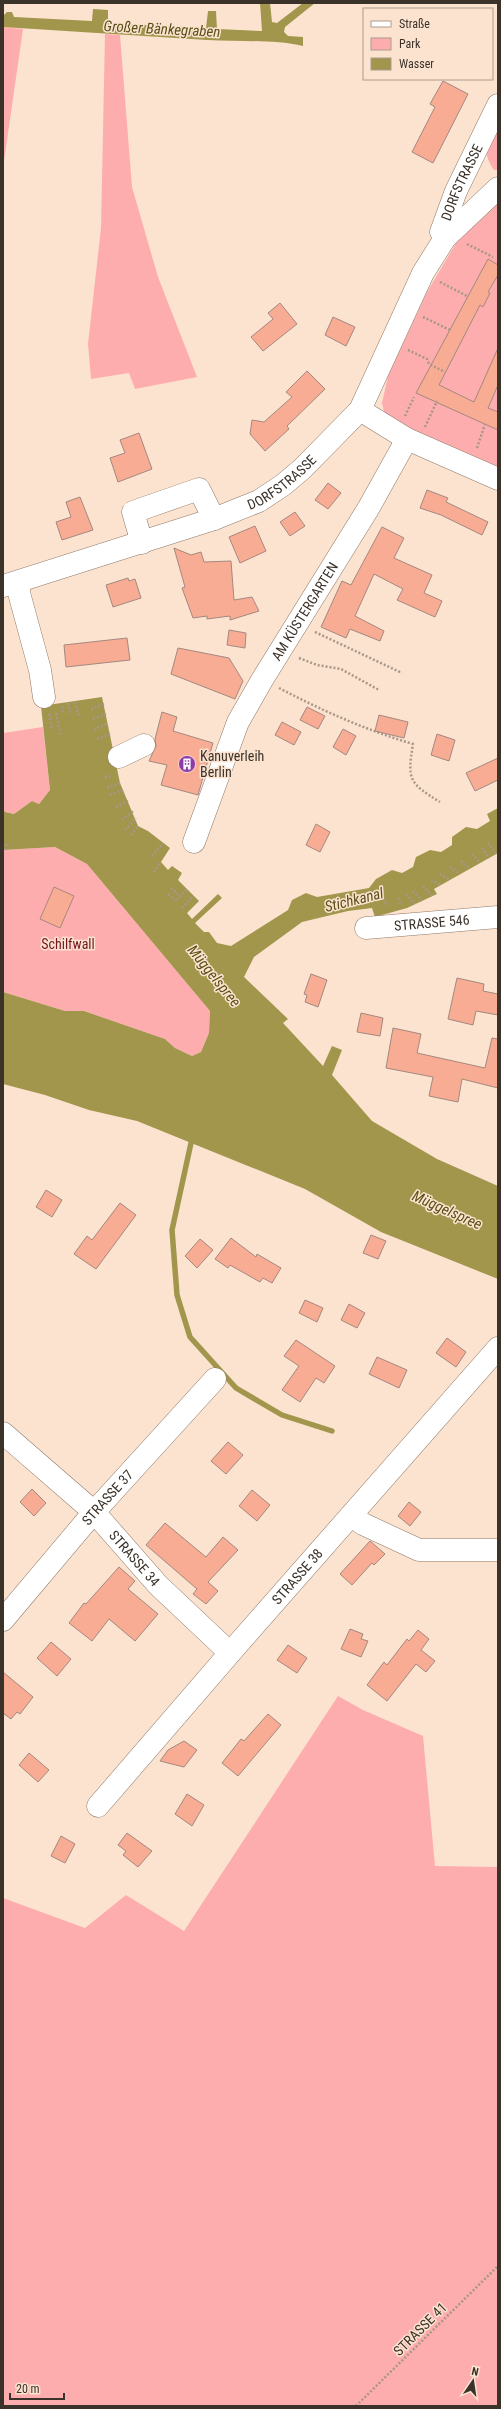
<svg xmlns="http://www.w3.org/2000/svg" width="501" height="2409" viewBox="0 0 501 2409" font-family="'Roboto Condensed',sans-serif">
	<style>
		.green { fill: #feadae }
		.water { fill: #a2964c }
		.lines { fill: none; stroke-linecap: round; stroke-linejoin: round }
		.stream { stroke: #a2964c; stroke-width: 5.5 }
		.building { fill: #f8ac93; stroke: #a4887f }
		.minor-casing { stroke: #8f7968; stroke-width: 23 }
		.path { stroke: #a89788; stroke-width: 2.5; stroke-dasharray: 2 2; stroke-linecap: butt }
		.minor { stroke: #fff; stroke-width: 22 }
		.labels { text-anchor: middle; stroke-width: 3; stroke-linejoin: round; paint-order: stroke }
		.street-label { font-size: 14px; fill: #3b322a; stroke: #fbe3d0 }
		.poi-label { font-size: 14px; fill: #3b322a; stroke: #fbe3d0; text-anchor: start }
		.park-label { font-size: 14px; fill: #731624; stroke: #fbe3d0 }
		.water-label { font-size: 15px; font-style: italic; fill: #595017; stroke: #fbe3d0 }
	</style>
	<rect width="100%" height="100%" fill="#fbe3d0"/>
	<!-- green -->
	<path class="green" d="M3,27L23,29L3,168Z
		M105,34L120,35L132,187L158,277L197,377L135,389L129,373L91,379L88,344L101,228Z
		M498,114V170H494C479,148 488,136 498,114Z
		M498,199V475L385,416L382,403L388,376L427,292L459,238Z
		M43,727L50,790L39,804L32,801L14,814L5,812L3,809V733Z
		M55,847L87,864L210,1011L209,1033L201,1052L192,1056L175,1048L165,1039L84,1011H65L3,992V850Z
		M338,1696L363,1710L423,1736L435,1866L498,1867V2406H3V1898L85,1928L126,1895L184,1931Z"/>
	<!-- water -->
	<path class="water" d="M260,3H270L272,22L277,23L303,3H315L285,27L284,32L288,36L303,37V46C273,39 239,42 207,40C139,36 71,31 3,27V16L7,12H12L14,17L92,21L93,9L108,10V23L206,28L208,11H216L217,29L262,31Z
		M102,697L120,783L138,826L148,831L170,848L161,862L168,870L172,866L182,873L178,880L199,901L187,913L192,919L218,894L222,898L195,923L204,932H209L217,943L231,946L288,910L292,900L306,893L317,897L369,888L376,879L392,870L402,873L413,867L416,857L430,850L441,852L452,845V837L466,827L477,829L490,821L487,814L498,808V853L434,889L437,894L407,908L375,917L372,908L348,911L302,922L254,957L244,977L288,1019L283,1023L323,1066L332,1046L342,1050L332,1075L372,1121L437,1159L498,1186V1279L381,1232L305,1189L137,1121L89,1110L45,1095L3,1084V992L65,1011H84L165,1039L175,1048L192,1056L201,1052L209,1033L210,1011L87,864L55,847L3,850V809L5,812L14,814L32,801L39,804L50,790L41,706Z"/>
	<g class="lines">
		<!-- stream -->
		<path class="stream" d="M191,1143L172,1230L177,1295L190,1337L236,1388L282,1415L332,1431"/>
	</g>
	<!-- building -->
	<path class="building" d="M443,81L468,94L433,163L412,152L435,107L430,104Z
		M488,259L498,265V275L488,292L490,293L483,307L480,305L439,385L474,402L498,348V385L488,408L498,412V430L416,393Z
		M280,303L297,324L263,351L251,337L273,319L268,313Z
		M333,317L355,327L346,346L325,335Z
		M307,371L325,389L287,426L289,429L265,451L250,434L252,420L264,422L292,397L286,392Z
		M139,433L152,469L118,482L110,458L125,453L120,440Z
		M328,483L341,493L328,509L315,500Z
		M427,490L448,498L446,502L488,522L482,535L441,515L420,508Z
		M80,497L93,530L62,540L56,522L71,517L66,502Z
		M295,512L305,526L290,536L280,522Z
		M255,526L266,551L240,563L229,537Z
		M382,527L404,538L394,558L432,575L424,593L442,601L435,617L397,600L403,589L374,574L355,616L384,631L380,641L350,629L346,638L321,627L342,581L351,585Z
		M174,548L191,555L201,552L204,562L231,561L234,600L252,597L259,611L230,620V616L207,619V616L193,618L182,588L185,587Z
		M128,578L129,581L135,579L141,598L113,607L106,585Z
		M229,630L246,633L245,648L227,645Z
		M127,638L130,660L66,667L64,645Z
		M178,648L229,658L243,681L235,699L171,674Z
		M307,707L325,716L318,729L300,720Z
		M162,712L177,717L173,731L213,743L198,795L161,785L167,765L149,761L156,746L155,739Z
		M379,715L408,722L404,738L375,731Z
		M282,722L301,732L294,745L275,735Z
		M343,729L356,736L346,755L333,747Z
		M437,734L455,740L449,761L431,755Z
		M498,758V780L475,791L466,773Z
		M316,824L330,832L320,852L306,845Z
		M54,887L74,896L60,928L40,919Z
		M311,974L327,980L318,1007L305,1002L307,995L304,994Z
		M457,978L484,984L483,991L498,994V1015L476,1011L473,1025L448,1019Z
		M361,1013L383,1018L380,1036L357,1032Z
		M393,1028L421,1034L417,1053L485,1068L492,1038L498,1039V1088L462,1079L458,1102L429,1096L433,1077L386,1068Z
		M46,1190L62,1200L52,1217L36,1207Z
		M120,1203L136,1215L96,1269L74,1254L87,1236L92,1240Z
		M371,1235L386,1241L378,1259L363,1253Z
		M231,1238L256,1257L257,1254L281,1268L272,1283L263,1278L260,1282L230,1265L228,1268L215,1259Z
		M200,1239L213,1250L197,1268L185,1256Z
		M305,1300L323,1308L317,1322L299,1313Z
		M349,1304L365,1313L357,1328L341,1320Z
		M447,1338L466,1352L456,1367L436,1353Z
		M296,1340L335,1366L324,1383L316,1378L300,1402L282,1390L299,1366L284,1356Z
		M377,1357L407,1370L399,1388L369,1374Z
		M228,1442L243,1455L226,1474L211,1461Z
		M32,1489L46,1503L34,1516L20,1502Z
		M252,1490L270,1505L257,1521L239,1506Z
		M409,1502L421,1512L410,1526L398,1516Z
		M165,1523L206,1557L223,1537L238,1550L208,1582L218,1591L206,1604L193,1594L197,1589L146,1545Z
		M370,1541L385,1554L374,1565L372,1563L352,1585L340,1574Z
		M119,1567L135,1581L128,1589L158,1614L135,1641L109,1619L92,1641L69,1623L84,1603L86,1604Z
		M350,1629L363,1634L361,1639L368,1641L361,1657L341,1649Z
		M418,1630L429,1639L421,1650L435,1661L426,1672L416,1664L387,1701L367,1685L384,1662L387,1665L407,1639L409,1641Z
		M51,1642L71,1659L57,1676L37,1658Z
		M288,1645L307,1658L297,1673L277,1660Z
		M3,1672L33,1697L20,1714L17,1712L11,1719L3,1713Z
		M268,1714L281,1725L238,1776L222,1763L241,1739L244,1741Z
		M184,1741L197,1750L184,1767L160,1761L168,1750Z
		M29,1753L49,1770L38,1782L19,1765Z
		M187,1794L204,1805L192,1826L175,1814Z
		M127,1833L152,1851L138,1867L123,1855L126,1851L118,1845Z
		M61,1836L75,1844L65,1863L51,1856Z"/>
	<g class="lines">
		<!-- minor casing -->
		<g class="minor-casing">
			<g id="minor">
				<path id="s1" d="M445,238L441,232L456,191L498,105"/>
				<path d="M360,410L407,439L498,479"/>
				<path d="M142,543L133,512L199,489L214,519"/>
				<path d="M19,582V593L40,670L44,697"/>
				<path id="s2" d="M3,586L214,519L259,501L283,485L302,469L360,410L423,273L445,238L498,188"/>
				<path d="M119,757L144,745"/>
				<path id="s3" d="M194,842L238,722L262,680L368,509L407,439"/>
				<path id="s4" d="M366,928L498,917"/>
				<path id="s5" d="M3,1433L94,1512L158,1585L230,1653"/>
				<path d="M352,1516L363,1524L419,1550H498"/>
				<path id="s6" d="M3,1620L94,1512L215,1379"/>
				<path id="s7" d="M98,1806L230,1653L498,1348"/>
			</g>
		</g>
		<!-- path -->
		<path class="path" d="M467,244L493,257
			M440,282L467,296
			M423,317L450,330
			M408,350L427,359L429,364L445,372
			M405,416L414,397
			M425,427L437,401
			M477,448L485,424
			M315,632L402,673
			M299,658L317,665L341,669L379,690
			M279,688C323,711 366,730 413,744C407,780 409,783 440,802
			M75,702L79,716
			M68,703L70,713
			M62,706L63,714
			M91,709L104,704
			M56,713L61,736
			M49,714L52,730
			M93,719L106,714
			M94,730L108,723
			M97,739L110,734
			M105,778L112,775
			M107,788L120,783
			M110,795L123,790
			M116,807L128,801
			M122,820L133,811
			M125,830L136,818
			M131,835L138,826
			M497,839L498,840
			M488,843L496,854
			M482,848L489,858
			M5,850L6,844
			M472,854L480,863
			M152,856L163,843
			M461,861L470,869
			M450,867L460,874
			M154,872L160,862
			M440,874L450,880
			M431,880L441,885
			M423,886L432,896
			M171,888L180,896
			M413,891L422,901
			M168,894L176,901L187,889
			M406,894L415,904
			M383,898L387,906
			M398,898L401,905
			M182,908L193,896
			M356,2406L498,2266"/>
		<!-- minor -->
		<use href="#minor" class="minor"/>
	</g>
	<!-- icons -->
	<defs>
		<g id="building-disc" transform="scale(0.9)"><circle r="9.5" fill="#8e3aa8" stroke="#fbe3d0"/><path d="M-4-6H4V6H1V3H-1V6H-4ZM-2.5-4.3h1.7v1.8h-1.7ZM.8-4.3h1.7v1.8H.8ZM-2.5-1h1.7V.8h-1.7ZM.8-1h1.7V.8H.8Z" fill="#fff"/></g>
	</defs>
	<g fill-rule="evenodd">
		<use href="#building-disc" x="187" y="764"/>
	</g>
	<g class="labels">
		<!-- street labels -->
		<g class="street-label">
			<text dy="5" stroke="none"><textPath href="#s1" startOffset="61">DORFSTRASSE</textPath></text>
			<text dy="5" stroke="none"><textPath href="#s2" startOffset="299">DORFSTRASSE</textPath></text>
			<text dy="5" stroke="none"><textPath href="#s3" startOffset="257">AM KÜSTERGARTEN</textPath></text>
			<text dy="5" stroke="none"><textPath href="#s4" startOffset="66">STRASSE 546</textPath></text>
			<text dy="5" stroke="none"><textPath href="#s6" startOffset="161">STRASSE 37</textPath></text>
			<text dy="5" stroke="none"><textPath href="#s5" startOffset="182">STRASSE 34</textPath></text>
			<text dy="5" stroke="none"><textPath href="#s7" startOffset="304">STRASSE 38</textPath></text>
			<text transform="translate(420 2329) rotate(-45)" y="5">STRASSE 41</text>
		</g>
		<!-- poi labels -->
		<g class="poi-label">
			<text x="200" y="761">Kanuverleih<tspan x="200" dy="16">Berlin</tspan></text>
		</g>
		<!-- park labels -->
		<g class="park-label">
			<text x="68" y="949">Schilfwall</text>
		</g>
		<!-- water labels -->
		<g class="water-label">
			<text transform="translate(162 29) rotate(3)" y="5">Großer Bänkegraben</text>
			<text transform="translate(354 900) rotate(-14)" y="5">Stichkanal</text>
			<text transform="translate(214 976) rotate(51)" y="5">Müggelspree</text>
			<text transform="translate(447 1210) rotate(24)" y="5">Müggelspree</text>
		</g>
	</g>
	<!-- border -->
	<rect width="501" height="2409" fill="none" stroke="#3b322a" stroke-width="8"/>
	<!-- legend -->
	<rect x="363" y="8" width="130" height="72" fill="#fbe3d0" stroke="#ae9c8e"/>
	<rect x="371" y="21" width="20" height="6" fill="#ffffff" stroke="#ae9c8e"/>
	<text x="399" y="28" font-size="12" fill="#3b322a">Straße</text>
	<rect x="371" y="38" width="20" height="12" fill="#feadae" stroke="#ae9c8e"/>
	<text x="399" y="48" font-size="12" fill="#3b322a">Park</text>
	<rect x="371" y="58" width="20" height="12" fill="#a2964c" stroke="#ae9c8e"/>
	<text x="399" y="68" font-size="12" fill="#3b322a">Wasser</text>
	<!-- north arrow -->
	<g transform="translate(473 2381) rotate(13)" stroke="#fbe3d0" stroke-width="3" paint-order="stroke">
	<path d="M0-3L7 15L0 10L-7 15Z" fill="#3b322a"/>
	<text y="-6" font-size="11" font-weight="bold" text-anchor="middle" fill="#3b322a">N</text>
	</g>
	<!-- scale -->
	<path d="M10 2393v6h54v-6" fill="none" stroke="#3b322a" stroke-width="2"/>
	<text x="16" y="2393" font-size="12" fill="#3b322a" stroke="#fbe3d0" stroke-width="3" paint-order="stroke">20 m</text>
</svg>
